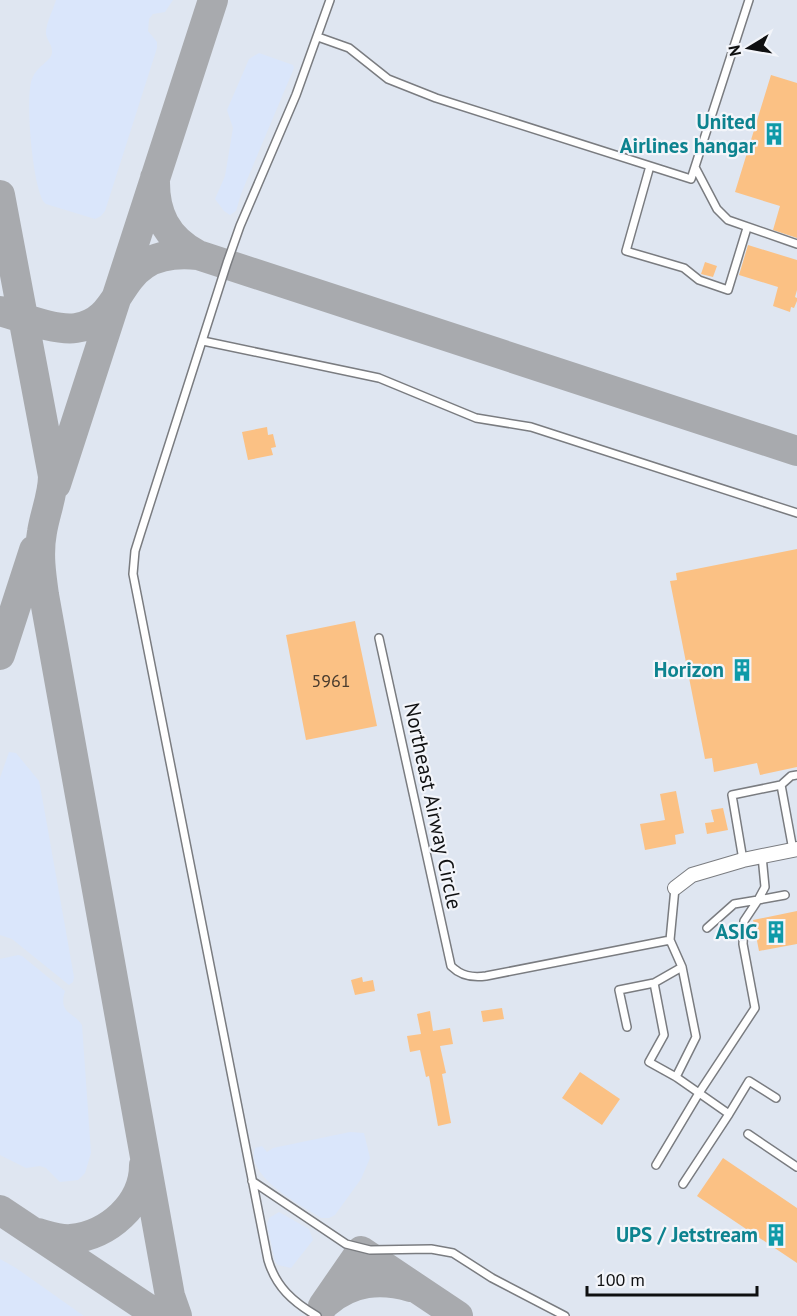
<svg xmlns="http://www.w3.org/2000/svg" width="797" height="1316" viewBox="0 0 797 1316" font-family="'PT Sans',sans-serif">
	<style>
		.built { fill: #dfe6f1 }
		.green { fill: #dae6fb }
		.lines { fill: none; stroke-linecap: round; stroke-linejoin: round }
		.taxiway { stroke: #a8aaae; stroke-width: 30 }
		.building { fill: #fbc184 }
		.service-casing { stroke: #7a7c80; stroke-width: 10 }
		.minor-casing { stroke: #7a7c80; stroke-width: 16 }
		.service { stroke: #fff; stroke-width: 7 }
		.minor { stroke: #fff; stroke-width: 14 }
		.labels { text-anchor: middle; stroke-width: 4.5; stroke-linejoin: round; paint-order: stroke }
		.number-label { font-size: 18px; fill: #4a3c2e }
		.culture-label { font-size: 21px; font-weight: bold; fill: #0d838f; stroke: #f3f5fa; text-anchor: end }
		.street-label { font-size: 21px; fill: #0f1011; stroke: #f3f5fa }
	</style>
	<rect width="100%" height="100%" fill="#f3f5fa"/>
	<!-- built -->
	<path class="built" d="M0,0H797V1316H0Z"/>
	<!-- green -->
	<path class="green" d="M56,0H173L165,12L153,14L149,19L148,31L157,42V48L105,211L101,216L95,219L46,204L43,201C32,180 26,105 31,82C36,65 50,63 52,53C53,44 45,39 46,31C47,21 53,10 56,0Z
		M259,53L293,65L294,68L241,194L236,211L230,215L224,211L215,199L225,176L233,128L227,110L249,59Z
		M9,752L16,753L39,781L41,791L74,977L73,982L69,985L12,939L0,935V778Z
		M18,955L22,956L65,991C58,1014 73,1011 82,1025L91,1153L85,1173L78,1180L60,1182L46,1168L40,1166L26,1168L0,1155V959Z
		M350,1132L364,1133L370,1158L361,1179L335,1215L329,1218H321C301,1205 245,1177 255,1148L262,1146L267,1152L273,1148Z
		M279,1212L309,1229L313,1240L291,1268L278,1265L275,1261L267,1225L269,1218Z
		M0,1259L16,1268L84,1316H0Z"/>
	<g class="lines">
		<!-- taxiway -->
		<path class="taxiway" d="M155,178C154,213 166,238 198,255L797,451
			M0,195L53,476C53,495 45,513 42,532C38,553 41,574 44,595L170,1296L177,1316
			M0,311C21,317 55,331 76,328C131,320 110,246 198,255
			M56,484L213,0
			M0,655L34,550
			M0,1210L159,1316
			M38,1233C49,1236 60,1240 71,1239C108,1235 144,1205 144,1165
			M327,1302C352,1281 380,1278 411,1287
			M323,1306L361,1251L458,1316"/>
	</g>
	<!-- building -->
	<path class="building" d="M771,75L797,83V238L773,230L780,206L735,192Z
		M748,245L797,260V290L795,297L797,298V301L794,308L791,307L790,312L773,306L778,287L739,275Z
		M705,262L717,266L713,277L701,274Z
		M267,427L268,435L273,434L276,447L271,448L273,455L248,460L242,432Z
		M797,549V767L760,775L757,763L714,772L712,758L705,759L670,581L677,580L676,573Z
		M355,621L377,726L306,740L286,635Z
		M676,791L684,833L675,835L676,844L645,850L640,824L665,820L660,794Z
		M723,808L728,830L707,834L705,823L714,822L711,810Z
		M797,911V944L759,951L753,920Z
		M362,977L363,982L373,980L375,991L355,995L351,980Z
		M502,1008L504,1019L483,1022L481,1011Z
		M430,1011L433,1031L450,1028L453,1044L440,1046L446,1073L442,1074L451,1123L438,1126L429,1076L426,1077L420,1050L410,1052L407,1036L421,1034L417,1014Z
		M580,1072L620,1099L602,1125L562,1098Z
		M723,1158L797,1208V1263L697,1196Z"/>
	<g class="lines">
		<!-- service casing -->
		<g class="service-casing">
			<path id="service" d="M318,37L349,48L388,79L436,98L691,179L749,0
				M650,166L626,251L684,268L699,280L728,290L747,228
				M695,167L717,209L728,220L797,244
				M203,341L379,378L476,418L531,427L797,513
				M379,638L451,966C461,976 472,978 486,976L670,940L675,888
				M781,785L793,850
				M743,860L732,795L781,785L791,776L797,775
				M758,900L765,887L762,856
				M758,900L785,895
				M670,940L682,967L696,1037L676,1077L649,1062L664,1035L654,983L682,967
				M627,1027L619,990L654,983
				M676,1077L699,1093L755,1008L743,944L744,921L758,900L734,904L707,928
				M748,1134L797,1167
				M656,1165L699,1093L729,1114L749,1081L776,1098
				M252,1181L346,1244L370,1250L431,1249L453,1253L492,1278L565,1316
				M683,1184L729,1114
				M317,1316C293,1302 276,1287 268,1260L133,574L135,551L140,535L227,263L240,226L296,95L330,0"/>
		</g>
		<!-- minor casing -->
		<g class="minor-casing">
			<path id="minor" d="M675,888L692,875L743,860L797,849"/>
		</g>
		<!-- service -->
		<use href="#service" class="service"/>
		<!-- minor -->
		<use href="#minor" class="minor"/>
	</g>
	<!-- icons -->
	<defs>
		<g id="building-bare" transform="scale(1.8)"><path d="M-4-6H4V6H1V3H-1V6H-4ZM-2.5-4.3h1.7v1.8h-1.7ZM.8-4.3h1.7v1.8H.8ZM-2.5-1h1.7V.8h-1.7ZM.8-1h1.7V.8H.8Z" fill="#0f9aa8" stroke="#f3f5fa" stroke-width="2.5" paint-order="stroke"/></g>
	</defs>
	<g fill-rule="evenodd">
		<use href="#building-bare" x="774" y="134"/>
		<use href="#building-bare" x="742" y="670"/>
		<use href="#building-bare" x="776" y="932"/>
		<use href="#building-bare" x="776" y="1235"/>
	</g>
	<g class="labels">
		<!-- number labels -->
		<g class="number-label">
			<text x="331" y="687">5961</text>
		</g>
		<!-- culture labels -->
		<g class="culture-label">
			<text x="756" y="129">United<tspan x="756" dy="24">Airlines hangar</tspan></text>
			<text x="724" y="677">Horizon</text>
			<text x="758" y="939">ASIG</text>
			<text x="758" y="1242">UPS / Jetstream</text>
		</g>
		<!-- street labels -->
		<g class="street-label">
			<text transform="translate(433 806) rotate(78)" y="7">Northeast Airway Circle</text>
		</g>
	</g>
	<!-- north arrow -->
	<g transform="translate(749 48) rotate(259)" stroke="#f3f5fa" stroke-width="4.5" paint-order="stroke">
	<path d="M0-4.5L10 22L0 15L-10 22Z" fill="#0f1011"/>
	<text y="-9" font-size="16" font-weight="bold" text-anchor="middle" fill="#0f1011">N</text>
	</g>
	<!-- scale -->
	<path d="M587 1286v9h170v-9" fill="none" stroke="#0f1011" stroke-width="3"/>
	<text x="596" y="1286" font-size="18" fill="#0f1011" stroke="#f3f5fa" stroke-width="4.5" paint-order="stroke">100 m</text>
</svg>
